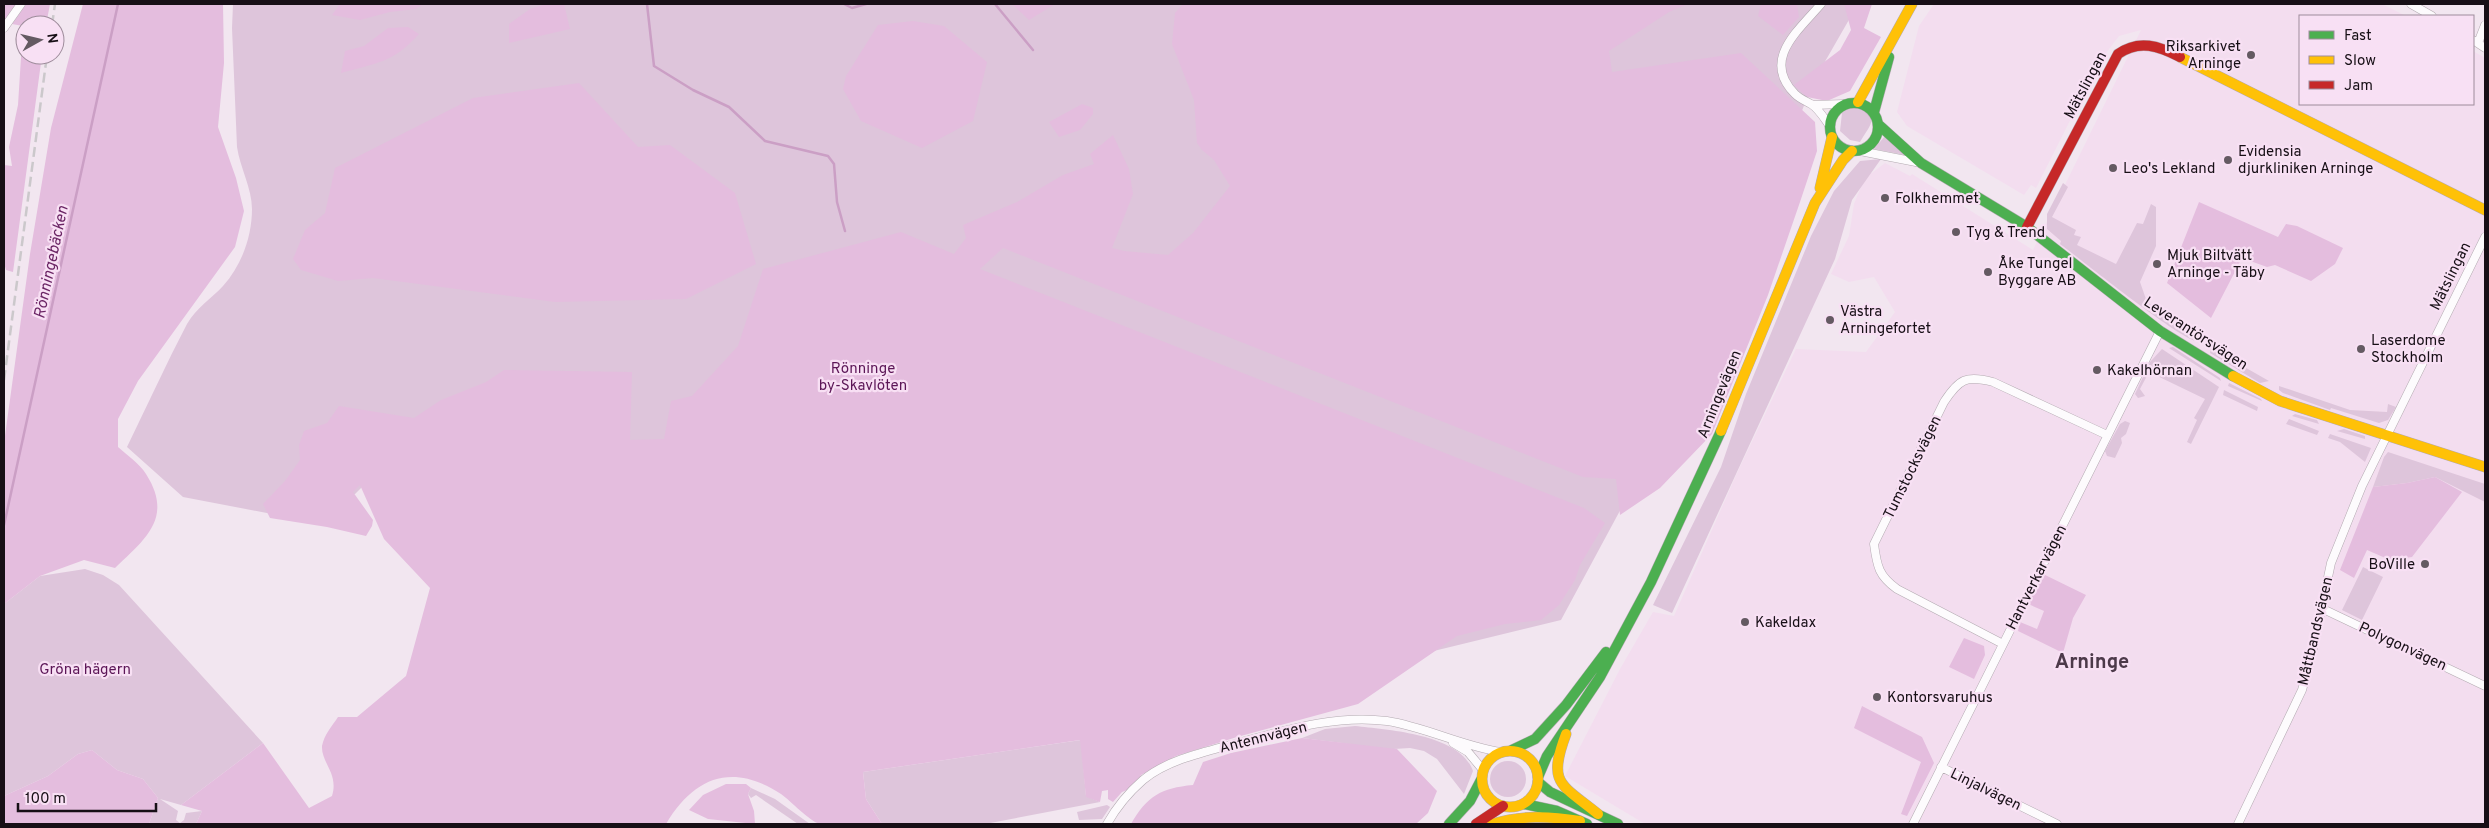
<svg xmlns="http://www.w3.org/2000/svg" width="2489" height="828" viewBox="0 0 2489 828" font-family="Overpass,sans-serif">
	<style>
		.built { fill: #f3ddef }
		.green { fill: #dec5db }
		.forest { fill: #e4bdde }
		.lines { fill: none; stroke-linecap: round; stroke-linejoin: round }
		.stream { stroke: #cb9fc5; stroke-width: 2.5 }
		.street-casing { stroke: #b3aab1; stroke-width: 9 }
		.fast-casing { stroke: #b3aab1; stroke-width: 11 }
		.slow-casing { stroke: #b3aab1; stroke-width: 11 }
		.jam-casing { stroke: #b3aab1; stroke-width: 11 }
		.street { stroke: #fdfbfd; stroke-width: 8 }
		.fast { stroke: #4caf50; stroke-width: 10 }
		.slow { stroke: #ffc107; stroke-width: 10 }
		.jam { stroke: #c62828; stroke-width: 10 }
		.rail { stroke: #cbc8cb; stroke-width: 2.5; stroke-dasharray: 10 5; stroke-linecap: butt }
		.poi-dot { fill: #645a62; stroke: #f8e0f4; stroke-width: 2 }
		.labels { text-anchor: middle; stroke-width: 4.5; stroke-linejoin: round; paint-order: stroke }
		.poi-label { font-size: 15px; fill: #170f16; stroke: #f8e0f4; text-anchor: start }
		.street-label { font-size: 15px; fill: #170f16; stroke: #f8e0f4 }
		.park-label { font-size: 15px; fill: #5c1657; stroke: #f8e0f4 }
		.water-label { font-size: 16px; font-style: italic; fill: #6b2565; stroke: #f8e0f4 }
		.district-label { font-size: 20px; font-weight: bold; fill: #4d3a4a; stroke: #f8e0f4 }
	</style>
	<rect width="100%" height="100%" fill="#f2e6f0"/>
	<!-- built -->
	<path class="built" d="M1934,4H2382L2406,16H2300V104H2473V51L2485,58V824H1645L1565,776L1620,669L1653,612L1674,616L1737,473L1796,349L1866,352L1895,312L1874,277L1849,282L1831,274L1849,236L1854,204L1867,172L1872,173L1885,163L1910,176L1912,174L2033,250L2141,30L2119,36L2100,61L2036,188L2031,185L2024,195L1907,126L1897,112L1919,26Z"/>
	<!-- green -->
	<path class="green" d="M233,4H1858L1815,79L1692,377L1561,620L1364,668L368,481L355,494L339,503L272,514L183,497L127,447C147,406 166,364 187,324C197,307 211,299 223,286C242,265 252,236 252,209C252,188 240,168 237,147L232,28Z
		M1857,106C1882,116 1869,126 1860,142L1850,140L1840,131L1842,113L1848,108Z
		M1885,136L1910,156L1874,149Z
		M1881,159L1852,200L1835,259L1672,613L1653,605L1721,467L1746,394L1811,236L1834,191L1860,161Z
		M2063,183L2068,187L2052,217L2076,230L2074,235L2081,237L2077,245L2116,264L2137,223L2143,224L2151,204L2156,207V246L2140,282L2147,302L2199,340L2198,341C2185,344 2078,257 2060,244L2061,241L2047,229V214Z
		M2173,347L2220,378L2221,381L2169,348Z
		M2211,348L2269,381L2260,383L2210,353Z
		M2162,349L2219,387L2191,444L2187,442L2197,420L2194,418L2205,399L2149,372L2140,389L2145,396L2138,398L2135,394L2150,362Z
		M2229,383L2261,399L2262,401L2228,386Z
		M2279,386L2350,410L2387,412L2388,404L2396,407L2388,420L2379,423L2331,408L2330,410L2283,393L2279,390Z
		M2224,390L2258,407L2257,411L2223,395Z
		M2295,414L2317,420L2319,424L2292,416Z
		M2289,419L2319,431L2317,435L2286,424Z
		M2125,421L2130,423L2126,434L2121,438L2122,443L2115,458L2107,456L2105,451L2120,424Z
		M2344,429L2365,436V439L2337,431Z
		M2330,434L2371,448L2365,462L2340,442L2328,438Z
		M2388,452L2485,484V502L2435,477L2407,483L2373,487L2384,457Z
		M2363,567L2383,577L2362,620L2342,610Z
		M85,569L103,575L119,585L263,743L181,805L160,799L178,811L176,820L180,823L184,820L186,813L202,811L196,824H149L158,798L143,779L117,770L92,750L78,754L48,776L4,796V604L40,576Z
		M1355,726C1389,730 1460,734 1473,771L1464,794L1437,759L1424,751L1410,748L1378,750L1342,743L1302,738L1325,729Z
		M1081,740L1086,796L1100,802L985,824H882L866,799L863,772Z
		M1490 779a18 18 0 1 1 36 0a18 18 0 1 1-36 0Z
		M751,788L775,799L810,824H798L756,795L751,798L748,794Z
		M1107,805L1110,807L1102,819L1079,820L1077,812Z
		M1517,820L1552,821L1565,824H1499Z"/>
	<!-- forest -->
	<path class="forest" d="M4,4H16L4,21Z
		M26,4H50L46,25H25V55H42L13,272L6,270L4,263V165L12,166L9,147L18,105L23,26L12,24Z
		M83,4H223L224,63L218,127L236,178L244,211L235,247L138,381L118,419V447C127,455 140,464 146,474C174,518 145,539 115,568L84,560L40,576L4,604V443L30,254L51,128Z
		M340,4H423L416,9L390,12L360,20L332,15Z
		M546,4H564L570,29L509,43V24L530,9Z
		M1012,4H1055L1029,20Z
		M1183,4H1688L1669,12L1609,51L1612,72L1741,53L1815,122L1817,151L1800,202L1768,295L1712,434L1660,488L1620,515L1616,479L1583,477L1003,248L980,269L1584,508L1605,523L1580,565L1575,580L1559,605L1541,620L1505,624L1457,636L1358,704L1237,737L1176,756L1141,775L1137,786L1122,792L1113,802L1108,799V790L1102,791L1100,802L1086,797L1080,740L863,772L866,799L882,824C866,824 834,828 820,824C809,821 791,801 781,794C732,762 694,777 666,824H196L202,811L181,805L263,743L309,808L332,796C339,773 321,763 322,746C324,735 332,726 338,717H357L406,676L430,588L384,539L360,485L353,492L373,520L372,526L366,536L327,527L270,518L263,504L285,481L300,460L299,445L304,431L327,423L339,406L414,418L441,400L486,382L504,370L632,372L630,440L664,439L671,401L692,396L738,346L763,269L901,232L954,254L966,238L963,225L1017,202L1063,175L1094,164L1090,154L1113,135L1129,169L1133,194L1112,248L1124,251L1168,255L1193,233L1230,186L1214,160L1202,150L1197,143L1194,100L1172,44L1175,13Z
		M1761,4H1797L1799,17L1783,35L1758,16Z
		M1844,4H1872L1864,28L1881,37L1850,91L1827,101L1807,97L1794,85L1840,50L1851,30Z
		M913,21L944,26L987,62L973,121L922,148L861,121L843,89L846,76L878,25Z
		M408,27L419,34C393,63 376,63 341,73L345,51L364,46L388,28Z
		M579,83L638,147L670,145L735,193L756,264L686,299L555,302L373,278L338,281L301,270L293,259L305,230L325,213L335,168L473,98Z
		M1082,104L1093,108V114L1080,130L1059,137L1049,122Z
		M2199,202L2278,237L2286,224L2297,226L2343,248L2335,264L2311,281L2275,265L2267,267L2242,258L2211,318L2167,283Z
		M2435,477L2462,492L2412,557L2390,560L2367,550L2354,578L2340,570L2373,487L2407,483Z
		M2041,573L2086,595L2073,618L2063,653L2018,631L2020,622L2037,629L2044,611L2026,603Z
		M1964,638L1984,646L1985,655L1974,679L1949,667Z
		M1862,706L1922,737L1934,763L1907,816L1901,814L1921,762L1854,728Z
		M1302,738L1397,749L1437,791L1428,813L1416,824H1131C1147,796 1161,788 1193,785L1203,762L1231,753Z
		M92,750L117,770L143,779L158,798L149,824H4V796L48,776L78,754Z
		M726,784H746L751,788L748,794L754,811L755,824L708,819L689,810L703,795Z"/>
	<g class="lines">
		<!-- stream -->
		<path class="stream" d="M647,4L654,66L693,90L729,107L765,141L828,156L834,164L837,202L845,231
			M844,4L852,8L866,4
			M995,4L1033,50
			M4,525L118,4"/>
		<!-- street casing -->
		<g class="street-casing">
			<path id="street" d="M1821,4C1798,31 1761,60 1795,94C1800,99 1806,101 1811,104C1819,109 1824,118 1829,125
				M2411,4L2432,16
				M4,28L21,4
				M2473,40L2485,48
				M2478,43L2485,25
				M1813,105L1844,104
				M1860,151L1921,163
				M2321,608L2485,686
				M2003,644L1897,589C1879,576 1877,567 1874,544L1944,402C1959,379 1966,375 1993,382L2107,435
				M1453,743L1468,752L1483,770
				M1941,767L2057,824
				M1107,824C1116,808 1128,793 1143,780C1167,760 1204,752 1234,744C1283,731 1335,714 1387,721C1426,727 1461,746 1501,752
				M1913,824L2160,331
				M2238,824L2302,690L2311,658L2331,563L2362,486L2485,237"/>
		</g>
		<!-- fast casing -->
		<g class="fast-casing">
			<path id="fast" d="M1830 127a24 24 0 1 1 48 0a24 24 0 1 1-48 0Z
				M1874,112L1889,57
				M1879,125L1921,163L2027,227L2160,331L2233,376
				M1512,750L1535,739L1566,705L1606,652
				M1538,777L1547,756L1600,677L1651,582L1721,431
				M1538,782L1550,792L1618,824
				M1524,804L1557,811L1587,824
				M1449,824L1470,801L1481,780"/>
		</g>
		<!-- slow casing -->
		<g class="slow-casing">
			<path id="slow" d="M2180,57L2485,210
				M1858,102L1912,4
				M1820,188L1832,137
				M2233,376L2280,401L2485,467
				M1721,431L1815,203L1843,160L1852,151
				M1566,734C1547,784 1561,784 1598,814
				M1482 779a28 28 0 1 1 56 0a28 28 0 1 1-56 0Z
				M1492,824C1522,815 1549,816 1580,821"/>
		</g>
		<!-- jam casing -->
		<g class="jam-casing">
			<path id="jam" d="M2027,227L2118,54C2139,39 2159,46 2180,57
				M1476,824L1503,806"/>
		</g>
		<!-- street -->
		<use href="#street" class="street"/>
		<!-- fast -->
		<use href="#fast" class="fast"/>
		<!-- slow -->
		<use href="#slow" class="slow"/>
		<!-- jam -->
		<use href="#jam" class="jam"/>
		<!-- rail -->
		<path class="rail" d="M52,25L55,4
			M4,380L47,55"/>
	</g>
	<!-- markers -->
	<g class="poi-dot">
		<circle cx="2251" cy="55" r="5"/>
		<circle cx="2228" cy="160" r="5"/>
		<circle cx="2113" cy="168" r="5"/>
		<circle cx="1885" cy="198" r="5"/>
		<circle cx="1956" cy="232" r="5"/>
		<circle cx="2157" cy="264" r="5"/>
		<circle cx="1988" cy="272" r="5"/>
		<circle cx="1830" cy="320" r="5"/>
		<circle cx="2361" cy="349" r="5"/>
		<circle cx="2097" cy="370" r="5"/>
		<circle cx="2425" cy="564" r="5"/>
		<circle cx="1745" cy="622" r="5"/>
		<circle cx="1877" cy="697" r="5"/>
	</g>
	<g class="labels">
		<!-- poi labels -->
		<g class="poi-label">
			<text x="2241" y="51" text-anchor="end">Riksarkivet<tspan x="2241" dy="17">Arninge</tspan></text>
			<text x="2238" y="156">Evidensia<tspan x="2238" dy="17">djurkliniken Arninge</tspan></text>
			<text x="2123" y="173">Leo's Lekland</text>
			<text x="1895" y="203">Folkhemmet</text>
			<text x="1966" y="237">Tyg &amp; Trend</text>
			<text x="2167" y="260">Mjuk Biltvätt<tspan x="2167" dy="17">Arninge - Täby</tspan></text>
			<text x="1998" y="268">Åke Tungel<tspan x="1998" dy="17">Byggare AB</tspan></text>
			<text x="1840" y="316">Västra<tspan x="1840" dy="17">Arningefortet</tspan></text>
			<text x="2371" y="345">Laserdome<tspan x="2371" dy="17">Stockholm</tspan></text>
			<text x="2107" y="375">Kakelhörnan</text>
			<text x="2415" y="569" text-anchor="end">BoVille</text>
			<text x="1755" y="627">Kakeldax</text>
			<text x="1887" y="702">Kontorsvaruhus</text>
		</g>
		<!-- street labels -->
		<g class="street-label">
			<text transform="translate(2085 85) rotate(-62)" y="5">Mätslingan</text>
			<text transform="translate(2450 276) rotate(-64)" y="5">Mätslingan</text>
			<text transform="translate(2196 333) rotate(33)" y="5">Leverantörsvägen</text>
			<text transform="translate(1719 394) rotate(-68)" y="5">Arningevägen</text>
			<text transform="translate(1912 467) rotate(-64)" y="5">Tumstocksvägen</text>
			<text transform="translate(2036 577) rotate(-63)" y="5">Hantverkarvägen</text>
			<text transform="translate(2315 631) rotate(-77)" y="5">Måttbandsvägen</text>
			<text transform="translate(2403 646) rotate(25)" y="5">Polygonvägen</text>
			<text transform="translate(1263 737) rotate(-14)" y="5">Antennvägen</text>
			<text transform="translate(1986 789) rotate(26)" y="5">Linjalvägen</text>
		</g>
		<!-- park labels -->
		<g class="park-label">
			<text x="863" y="373">Rönninge<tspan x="863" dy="17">by-Skavlöten</tspan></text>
			<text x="85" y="674">Gröna hägern</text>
		</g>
		<!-- water labels -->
		<g class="water-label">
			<text transform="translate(50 262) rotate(-78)" y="6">Rönningebäcken</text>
		</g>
		<!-- district labels -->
		<g class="district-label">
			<text x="2092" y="668">Arninge</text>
		</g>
	</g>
	<!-- border -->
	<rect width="2489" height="828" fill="none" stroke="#170f16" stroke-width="10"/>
	<!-- legend -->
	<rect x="2299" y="15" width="175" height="90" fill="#f8e0f4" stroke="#9e8c9b"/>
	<rect x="2309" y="31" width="25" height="8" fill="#4caf50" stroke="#9e8c9b"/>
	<text x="2344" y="40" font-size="15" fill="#170f16">Fast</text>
	<rect x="2309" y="56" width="25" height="8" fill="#ffc107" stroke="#9e8c9b"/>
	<text x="2344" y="65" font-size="15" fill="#170f16">Slow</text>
	<rect x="2309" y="81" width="25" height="8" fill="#c62828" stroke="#9e8c9b"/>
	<text x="2344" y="90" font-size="15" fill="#170f16">Jam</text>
	<!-- north arrow -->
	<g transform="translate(40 40) rotate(82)"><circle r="24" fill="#f8e0f4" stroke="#9e8c9b"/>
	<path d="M0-4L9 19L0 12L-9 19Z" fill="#645a62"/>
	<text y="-8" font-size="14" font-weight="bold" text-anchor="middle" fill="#170f16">N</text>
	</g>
	<!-- scale -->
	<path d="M18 803v8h138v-8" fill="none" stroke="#170f16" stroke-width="2.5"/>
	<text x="25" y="803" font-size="15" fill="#170f16" stroke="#f8e0f4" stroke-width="4" paint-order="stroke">100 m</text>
</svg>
